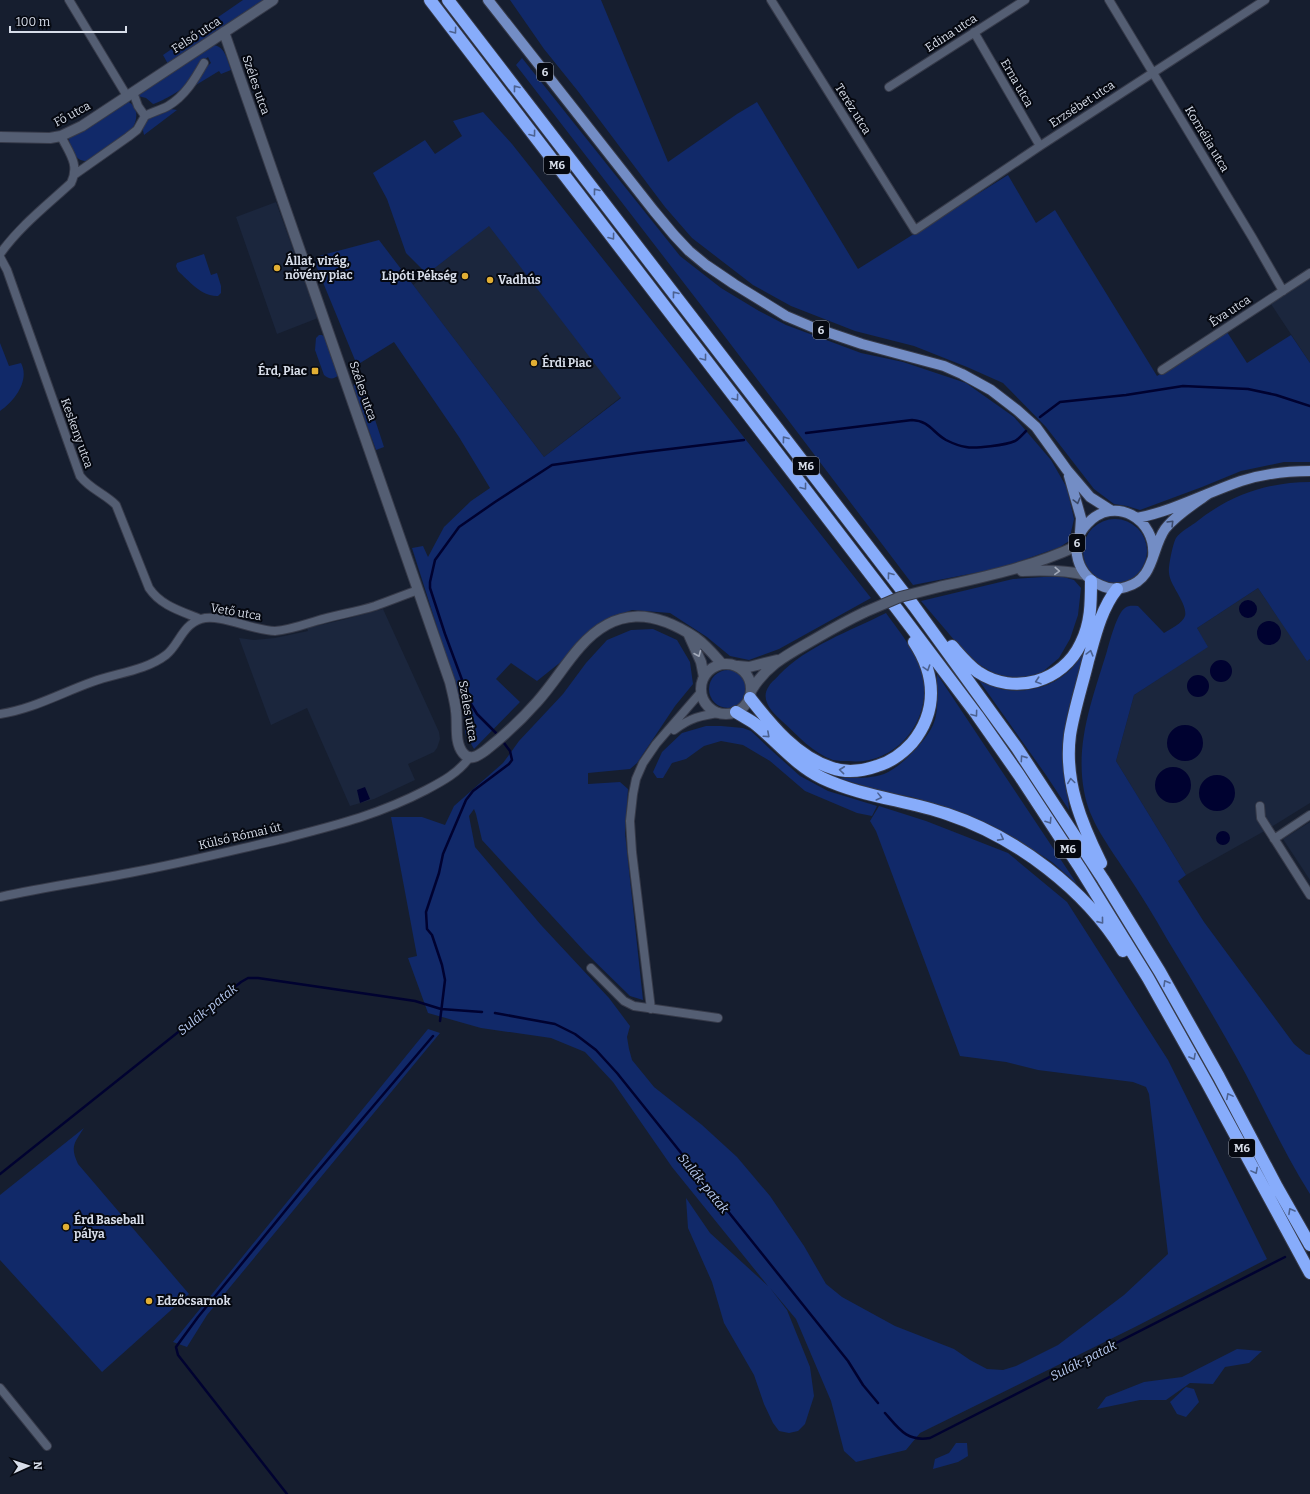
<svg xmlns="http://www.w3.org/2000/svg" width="1310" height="1494" viewBox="0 0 1310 1494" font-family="Bitter,serif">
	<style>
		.built { fill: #1b263d }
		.green { fill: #112969 }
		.water { fill: #000230 }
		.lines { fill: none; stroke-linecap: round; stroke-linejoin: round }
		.stream { stroke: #000230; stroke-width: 2.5 }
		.minor-casing { stroke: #363a49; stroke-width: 10 }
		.tertiary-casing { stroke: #363a49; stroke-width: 12 }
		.primary-casing { stroke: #363a49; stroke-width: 12 }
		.motorway-casing { stroke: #363a49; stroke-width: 14 }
		.minor { stroke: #545e73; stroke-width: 8 }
		.tertiary { stroke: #545e73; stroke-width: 10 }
		.primary { stroke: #738dc5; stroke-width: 10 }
		.motorway { stroke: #87acfb; stroke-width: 12 }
		.tertiary-bridge-casing { stroke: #363a49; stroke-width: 12; stroke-linecap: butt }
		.tertiary-bridge { stroke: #545e73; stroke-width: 10 }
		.oneway { stroke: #4c6291 }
		.oneway2 { stroke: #3c4a6a }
		.oneway3 { stroke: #a3aaba }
		.poi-dot { fill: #e2af34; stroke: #050810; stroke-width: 1.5 }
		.labels { text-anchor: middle; stroke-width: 4; stroke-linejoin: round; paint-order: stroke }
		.shield { fill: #050810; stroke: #989da8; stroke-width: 1 }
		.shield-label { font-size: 11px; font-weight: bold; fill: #d7dde9 }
		.street-label { font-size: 12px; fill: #d7dde9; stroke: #050810 }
		.poi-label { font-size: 12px; font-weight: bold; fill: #d7dde9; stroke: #050810; text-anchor: start }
		.water-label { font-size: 13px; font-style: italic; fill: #b9ccf3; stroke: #050810 }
	</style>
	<rect width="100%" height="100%" fill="#161e2f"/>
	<!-- built -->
	<path class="built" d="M276,202L318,318L277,334L236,217Z
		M489,225L621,397L544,457L413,285Z
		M1310,278V363L1271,304Z
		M1258,588L1307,660L1310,659V803L1268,829L1186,875L1116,761L1134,695L1207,647L1197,628Z
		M383,609L439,732L440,739L437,748L434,752L408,764L415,780L374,799L350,806L307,708L271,725L239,638L254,640L275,638L308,631L307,628L342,620Z
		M1310,822V880L1283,839Z"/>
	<!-- green -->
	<path class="green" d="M243,0H265L168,64L163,55Z
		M510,0H601L668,162L737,114L757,102L858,269L1008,175L1036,223L1055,210L1157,376L1227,332L1247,363L1291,335L1310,363V462H1284L1241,471L1202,487L1140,510L1127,506L1114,504L1094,489L1046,427L1003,383L967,367L914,346L855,331L791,306L753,285L692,238L665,207L577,90L544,49Z
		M211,45C225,45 227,59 231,70L221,74L219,71L196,85L202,71L211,63L208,57C198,64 194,76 186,85C182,90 159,103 153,104L146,98L138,96V94Z
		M522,58L680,256L721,288L759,311L786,325L861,353L903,362L966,383L1014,417L1051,460L1067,488L1074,519L1069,541L1060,547L1000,568L913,585L707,313L516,65Z
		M127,101C139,107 138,119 132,129L89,161C76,163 69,149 69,137Z
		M171,109L177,110L144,135L142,126L149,117Z
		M483,112L512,144L871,598L779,649L749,660L730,656L707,637L670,613L632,610L606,619L584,636L562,661L537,681L511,663L496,679L520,702L474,749L465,733V715L412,548L423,546L428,557L444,527L471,501L490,488L459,437L394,342L357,365L315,263L319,256L379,240L544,457L621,398L489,226L427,274L406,253L387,199L373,173L425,140L435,154L462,136L453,121Z
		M204,254L211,275L217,273L221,286V293L218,296C202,297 189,281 178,271L176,266L177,263Z
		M319,335H322L326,338L339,375C333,380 329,379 324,375L315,350L316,338Z
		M0,343L9,366L21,363C30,380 15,401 0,411Z
		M362,380L384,447L376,450L353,388L354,384Z
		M1310,482V659L1307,661L1258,588L1197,628L1208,647L1134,695L1116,761L1186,875L1178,881L1204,922L1294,1044L1306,1054L1310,1055V1194C1282,1150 1262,1103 1237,1058C1215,1018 1191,979 1167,939C1154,916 1140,893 1125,871C1109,846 1089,821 1084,791C1075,742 1093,697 1107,651C1110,641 1117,613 1125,608C1129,605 1133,606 1138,606L1164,633C1170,629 1183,623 1185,616C1188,604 1170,586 1169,573C1168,567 1173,543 1176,538C1180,532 1189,527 1195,523C1228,496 1267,482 1310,482Z
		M1083 551a32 32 0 1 1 64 0a32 32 0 1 1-64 0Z
		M1060,576L1074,580L1081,588L1078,615L1070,639L1059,658L1040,674L1019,678L997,675L980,665L961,648L921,601L1013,579Z
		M886,613C901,634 921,657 924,684C928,727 891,766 848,761C843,761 838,761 833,760C813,753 798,736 783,722C773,713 759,700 769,686C771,682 776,679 779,675C807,646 850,631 886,613Z
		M653,629L677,640L690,662L693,684L675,706L637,763L630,769L588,773V784L620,782L628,789L625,833L643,1000L630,996L586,953L482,840L476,814L474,809L469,816L475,847L541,925L609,998L630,1026L627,1037L629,1049L632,1060L654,1087L702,1125L737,1157L770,1196L804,1246L826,1284L842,1297L895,1326L954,1349L970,1360L987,1369L1003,1370L1016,1366L1058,1345L1124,1295L1168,1254L1149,1094L1146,1087L1133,1082L1038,1070L1006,1062L960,1056L876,831L870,821L879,806L926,821L1008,853L1067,902L1168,1060L1267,1259L1135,1327L920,1433L906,1450L856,1462L844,1451L831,1401L796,1319L770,1288L787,1310L810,1367L814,1396L805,1424L798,1431L789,1433L779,1431L773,1423L764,1404L754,1375L724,1323L712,1282L688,1228L686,1198L710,1233L768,1286L672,1167L613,1082L585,1052L551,1038L481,1028L428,1013L408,958L417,956L391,817H422L445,825L454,806L503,763L519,741L563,694L586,663L607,640L631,630Z
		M1087,643L1067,715L1064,754L1069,810L1046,775L978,679C985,682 994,687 1001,689C1027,694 1055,687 1073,667C1079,660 1083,650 1087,643Z
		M709 689a19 19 0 1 1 38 0a19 19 0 1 1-38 0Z
		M937,674L1077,884L1052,862L1021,842L982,821L948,808L912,797L885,792L838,778C854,778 869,779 884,774C900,768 926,741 933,725C940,709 936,691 937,674Z
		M706,726H721L743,728L751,731L771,750L800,776L828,791L877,806L872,816L857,813L805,791L770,761L743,745L721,741L704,746L686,759L672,763L663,778H657L653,772L662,752L682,733Z
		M428,1029L440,1033L207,1315L187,1347L173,1342Z
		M84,1128C74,1143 70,1147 78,1164L189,1294L102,1372L0,1260V1195Z
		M1237,1349L1262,1351L1249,1363L1225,1367L1213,1384L1190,1383L1166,1400H1140L1097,1409L1106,1397L1144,1382L1182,1377Z
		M1186,1387L1194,1389L1199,1402L1186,1417L1177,1414L1170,1402Z
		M956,1443H967L968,1456L958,1462L933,1469L935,1459L949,1453Z"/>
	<!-- water -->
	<path class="water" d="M1239 609a9 9 0 1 1 18 0a9 9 0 1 1-18 0Z
		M1257 633a12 12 0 1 1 24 0a12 12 0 1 1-24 0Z
		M1210 671a11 11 0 1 1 22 0a11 11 0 1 1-22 0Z
		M1187 686a11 11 0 1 1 22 0a11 11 0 1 1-22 0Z
		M1167 743a18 18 0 1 1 36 0a18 18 0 1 1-36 0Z
		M1155 785a18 18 0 1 1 36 0a18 18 0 1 1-36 0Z
		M1199 793a18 18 0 1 1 36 0a18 18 0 1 1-36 0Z
		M365,787L370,799L360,803L357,790Z
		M1216 838a7 7 0 1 1 14 0a7 7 0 1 1-14 0Z"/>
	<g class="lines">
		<!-- stream -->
		<path class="stream" d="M1040,417L1060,402L1126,395L1183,386L1248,389L1276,395L1310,406
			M806,433L912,420C930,421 932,432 946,440C952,443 959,446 966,447C975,449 1006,445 1015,441C1019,439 1023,434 1026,431
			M496,733L477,714L471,704L445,634L430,588V582L435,560L459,527L495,502L552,465L637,453L744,440
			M495,1013L555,1024L575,1034L596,1050L617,1073L848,1361L863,1385L878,1403
			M440,1021L445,980L442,965L432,935L427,929L426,912L439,873L443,854L466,800L473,791L509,764L512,760L510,751L504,743
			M0,1174L241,982L248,978H258L395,998L415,1001L441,1009L482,1012
			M885,1413C899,1429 907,1442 930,1438L1285,1257
			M287,1494L178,1355L176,1347L198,1317L312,1178L433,1036"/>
		<!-- minor casing -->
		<g class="minor-casing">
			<path id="minor" d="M69,0L127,96
				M771,0L915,230L1040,146L1265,0
				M1109,0L1252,237L1283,291
				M974,32L1040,146
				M889,87L1025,0
				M145,116C152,112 161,110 168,106C185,96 195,79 204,63
				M74,175L128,137L137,130L145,116L138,106L133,92
				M0,254C20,226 46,206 71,183C80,164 69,153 61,136
				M0,257L7,270L19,304L80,476C90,489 105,494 116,505L149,588C161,606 181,611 200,619
				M1162,370L1310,273
				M0,714C33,709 61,693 92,682C116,673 145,671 166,655C179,645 182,625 201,619C220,613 253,631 275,631C289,630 303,625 316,621C336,615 356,612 375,606C389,601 404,595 418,590
				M674,730C690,718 701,715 721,713
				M1260,806L1261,818L1310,895
				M1274,839L1310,815
				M0,897C44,887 89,881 134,872C182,863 230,851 278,840C332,826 376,816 426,790C443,781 458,773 469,758
				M591,968L624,1001L634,1006L718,1018
				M651,1009L632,852L630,821L633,794L636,779L643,763L656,744L701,692
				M0,1388L47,1446"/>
		</g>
		<!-- tertiary casing -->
		<g class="tertiary-casing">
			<path id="tertiary" d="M224,32L450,682C452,691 455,701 456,711C458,724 454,742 463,753C470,762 479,755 486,750C505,735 522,719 537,702C553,684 565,664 580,647C616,606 654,610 696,638C706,645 714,655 722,664
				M0,137L50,138L61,136L82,126L273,0
				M1022,571C1044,570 1065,570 1086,575
				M939,587C988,576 1031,567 1077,546
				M688,633L701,662L704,677
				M701 689a25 25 0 1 1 50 0a25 25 0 1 1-50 0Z
				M738,666L749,667L777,660
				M751,691C767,664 789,654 815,639C832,629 848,620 865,612"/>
		</g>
		<!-- primary casing -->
		<g class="primary-casing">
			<path id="primary" d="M488,0L654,211L674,235L689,251L706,265L734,284L786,316L812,327L862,344L944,366L962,374L991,390L1017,410L1036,427L1067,470L1090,497L1112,511
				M1069,476L1081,518L1080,532
				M1137,518C1173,511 1206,493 1241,481C1263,474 1287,471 1310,471
				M1153,557C1157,519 1114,494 1087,524C1079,532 1075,544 1077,555C1079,568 1087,580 1100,585C1108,589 1117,590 1126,587C1155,579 1151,549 1165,529C1176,515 1194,504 1208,494"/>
		</g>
		<!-- motorway casing -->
		<g class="motorway-casing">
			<path id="motorway" d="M430,0L897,609L977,715L1019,775L1080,868L1148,978L1207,1083L1310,1273
				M448,0L914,606L1017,748L1103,879L1160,972L1219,1077L1277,1187L1310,1245
				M952,646C960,655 968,665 978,672C1014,696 1063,682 1081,643C1091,623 1091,603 1091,581
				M750,698C772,726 797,757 832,768C846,773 863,771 877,766C891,762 902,754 912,743C938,711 936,675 914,642
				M736,712C742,716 748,719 754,723C777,741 795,765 822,778C862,797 906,800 947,814C1016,837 1085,889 1123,951
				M1101,863C1081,823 1064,781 1070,735C1074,710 1082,686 1088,661C1095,636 1101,609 1117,589"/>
		</g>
		<!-- minor -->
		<use href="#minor" class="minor"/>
		<!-- tertiary -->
		<use href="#tertiary" class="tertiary"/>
		<!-- primary -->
		<use href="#primary" class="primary"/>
		<!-- motorway -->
		<use href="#motorway" class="motorway"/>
		<!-- tertiary-bridge casing -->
		<g class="tertiary-bridge-casing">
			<path id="tertiary-bridge" d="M865,612L900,597L939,587"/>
		</g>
		<!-- tertiary-bridge -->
		<use href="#tertiary-bridge" class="tertiary-bridge"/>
	</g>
	<!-- one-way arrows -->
	<defs><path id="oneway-chevron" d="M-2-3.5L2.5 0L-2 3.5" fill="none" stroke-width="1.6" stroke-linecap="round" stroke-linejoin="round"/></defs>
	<g class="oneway">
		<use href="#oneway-chevron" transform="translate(454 31) rotate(53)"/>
		<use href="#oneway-chevron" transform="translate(516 88) rotate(-128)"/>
		<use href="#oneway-chevron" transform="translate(533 134) rotate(53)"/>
		<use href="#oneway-chevron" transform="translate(596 191) rotate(-128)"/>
		<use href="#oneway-chevron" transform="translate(612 237) rotate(53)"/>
		<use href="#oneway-chevron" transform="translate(675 294) rotate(-128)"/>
		<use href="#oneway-chevron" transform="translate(704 358) rotate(52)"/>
		<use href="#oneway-chevron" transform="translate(736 398) rotate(53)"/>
		<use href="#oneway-chevron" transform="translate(785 439) rotate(-127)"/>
		<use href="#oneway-chevron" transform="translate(804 487) rotate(52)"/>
		<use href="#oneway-chevron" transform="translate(890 575) rotate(-127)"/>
		<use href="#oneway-chevron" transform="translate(1090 653) rotate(-75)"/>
		<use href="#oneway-chevron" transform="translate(927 668) rotate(72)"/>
		<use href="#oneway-chevron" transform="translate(1038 681) rotate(162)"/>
		<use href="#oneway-chevron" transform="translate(975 714) rotate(54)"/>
		<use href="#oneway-chevron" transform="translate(767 735) rotate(42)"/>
		<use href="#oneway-chevron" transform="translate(1023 758) rotate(-125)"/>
		<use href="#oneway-chevron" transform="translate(842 770) rotate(-174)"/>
		<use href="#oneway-chevron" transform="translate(1071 781) rotate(-98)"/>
		<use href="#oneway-chevron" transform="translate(879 797) rotate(14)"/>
		<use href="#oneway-chevron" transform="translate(1049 821) rotate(57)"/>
		<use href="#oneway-chevron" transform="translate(1001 838) rotate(28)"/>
		<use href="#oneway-chevron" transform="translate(1101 921) rotate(51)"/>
		<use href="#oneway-chevron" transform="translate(1166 983) rotate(-120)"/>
		<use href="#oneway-chevron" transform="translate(1193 1057) rotate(61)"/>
		<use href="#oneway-chevron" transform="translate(1229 1096) rotate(-118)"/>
		<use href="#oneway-chevron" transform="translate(1255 1171) rotate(62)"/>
		<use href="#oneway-chevron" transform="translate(1291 1211) rotate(-119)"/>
	</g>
	<g class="oneway2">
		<use href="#oneway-chevron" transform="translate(1077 501) rotate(75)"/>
		<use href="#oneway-chevron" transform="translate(1171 523) rotate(-45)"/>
	</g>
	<g class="oneway3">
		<use href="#oneway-chevron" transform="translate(1057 571) rotate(3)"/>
		<use href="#oneway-chevron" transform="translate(698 654) rotate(67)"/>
	</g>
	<!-- markers -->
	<g class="poi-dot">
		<circle cx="277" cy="268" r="4"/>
		<circle cx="465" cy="276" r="4"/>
		<circle cx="490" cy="280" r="4"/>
		<circle cx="534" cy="363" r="4"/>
		<rect x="311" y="367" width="8" height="8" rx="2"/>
		<circle cx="66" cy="1227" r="4"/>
		<circle cx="149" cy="1301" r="4"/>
	</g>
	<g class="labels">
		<!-- shield labels -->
		<g class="shield">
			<rect x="537" y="63" width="16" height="18" rx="3"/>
			<rect x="544" y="156" width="26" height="18" rx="3"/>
			<rect x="813" y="321" width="16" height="18" rx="3"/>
			<rect x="793" y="457" width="26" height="18" rx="3"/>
			<rect x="1069" y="534" width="16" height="18" rx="3"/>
			<rect x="1055" y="840" width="26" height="18" rx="3"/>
			<rect x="1229" y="1139" width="26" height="18" rx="3"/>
		</g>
		<g class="shield-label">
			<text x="545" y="76">6</text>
			<text x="557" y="169">M6</text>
			<text x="821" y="334">6</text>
			<text x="806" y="470">M6</text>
			<text x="1077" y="547">6</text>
			<text x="1068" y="853">M6</text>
			<text x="1242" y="1152">M6</text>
		</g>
		<!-- street labels -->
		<g class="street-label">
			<text transform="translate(951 33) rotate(-33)" y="4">Edina utca</text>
			<text transform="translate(196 35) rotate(-33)" y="4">Felső utca</text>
			<text transform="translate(1017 83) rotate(60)" y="4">Erna utca</text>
			<text transform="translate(256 85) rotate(71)" y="4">Széles utca</text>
			<text transform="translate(1082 104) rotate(-33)" y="4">Erzsébet utca</text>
			<text transform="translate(853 109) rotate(58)" y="4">Teréz utca</text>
			<text transform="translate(72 114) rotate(-28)" y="4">Fő utca</text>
			<text transform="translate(1207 139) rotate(59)" y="4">Kornélia utca</text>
			<text transform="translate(1230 311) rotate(-33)" y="4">Éva utca</text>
			<text transform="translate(363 391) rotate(71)" y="4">Széles utca</text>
			<text transform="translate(77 433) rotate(70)" y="4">Keskeny utca</text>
			<text transform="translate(236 612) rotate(10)" y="4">Vető utca</text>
			<text transform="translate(468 711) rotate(80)" y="4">Széles utca</text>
			<text transform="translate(240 836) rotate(-13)" y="4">Külső Római út</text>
		</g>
		<!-- poi labels -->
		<g class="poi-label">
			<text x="285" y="265">Állat, virág,<tspan x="285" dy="14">növény piac</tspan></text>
			<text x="457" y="280" text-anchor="end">Lipóti Pékség</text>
			<text x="498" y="284">Vadhús</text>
			<text x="542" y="367">Érdi Piac</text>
			<text x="307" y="375" text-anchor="end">Érd, Piac</text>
			<text x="74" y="1224">Érd Baseball<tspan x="74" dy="14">pálya</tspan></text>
			<text x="157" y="1305">Edzőcsarnok</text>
		</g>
		<!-- water labels -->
		<g class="water-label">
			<text transform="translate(207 1009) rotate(-39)" y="5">Sulák-patak</text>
			<text transform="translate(704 1183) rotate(51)" y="5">Sulák-patak</text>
			<text transform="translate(1083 1360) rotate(-27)" y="5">Sulák-patak</text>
		</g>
	</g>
	<!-- north arrow -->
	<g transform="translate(28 1466) rotate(87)" stroke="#050810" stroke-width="3" paint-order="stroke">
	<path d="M0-3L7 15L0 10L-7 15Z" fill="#d7dde9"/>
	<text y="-6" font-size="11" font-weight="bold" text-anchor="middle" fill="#d7dde9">N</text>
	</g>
	<!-- scale -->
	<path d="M10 26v6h116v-6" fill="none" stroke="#d7dde9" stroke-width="2"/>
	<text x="16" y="26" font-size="12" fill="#d7dde9" stroke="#050810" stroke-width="3" paint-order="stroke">100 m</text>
</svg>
